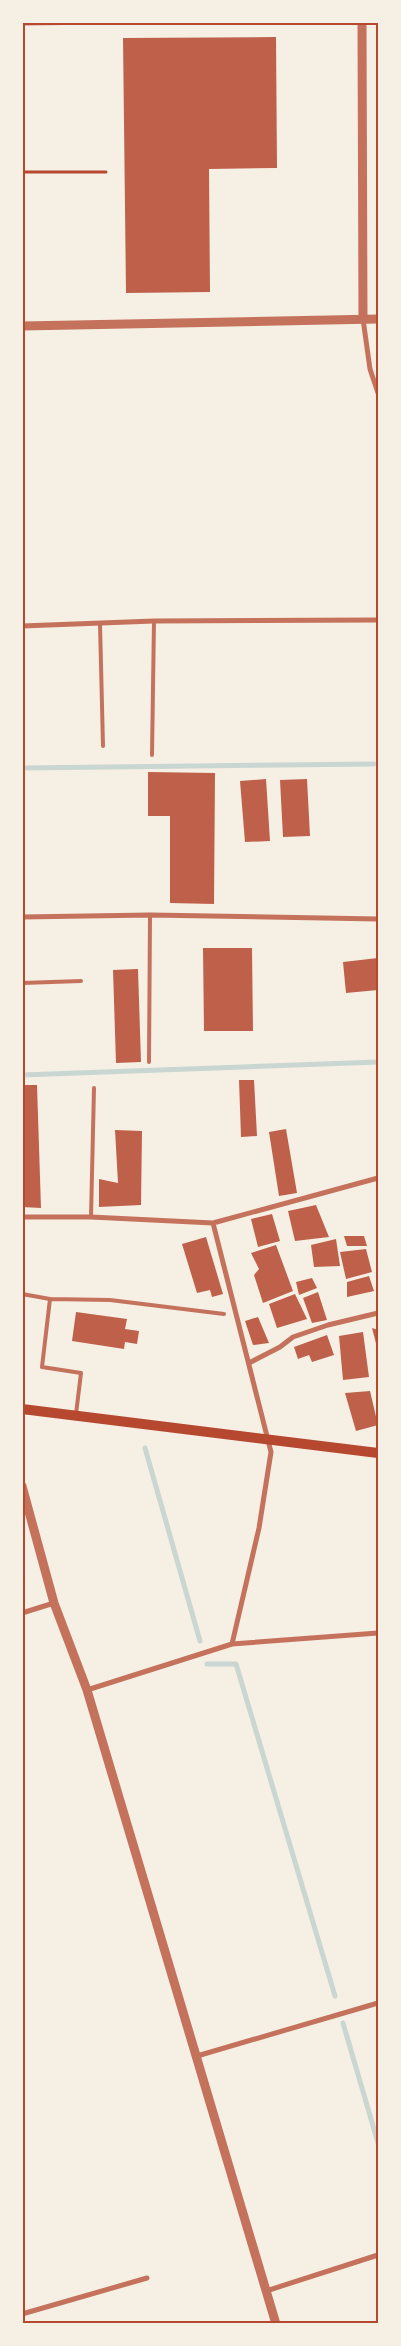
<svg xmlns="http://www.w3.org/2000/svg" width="401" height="2346" viewBox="0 0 401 2346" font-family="'Playfair Display',serif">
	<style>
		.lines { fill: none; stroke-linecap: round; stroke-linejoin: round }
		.stream { stroke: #c9d6d2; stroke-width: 5 }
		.building { fill: #bf614a }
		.path { stroke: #b5482f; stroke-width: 3 }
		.service { stroke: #c5725c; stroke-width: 4 }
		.minor { stroke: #c5725c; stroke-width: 5 }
		.tertiary { stroke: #c5725c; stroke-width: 9 }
		.secondary { stroke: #b5482f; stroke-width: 10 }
		.neatline { fill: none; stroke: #b5482f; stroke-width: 2 }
	</style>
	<rect width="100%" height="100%" fill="#f6efe4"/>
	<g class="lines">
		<!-- stream -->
		<path class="stream" d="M22,768L374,764
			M22,1075L378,1062
			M145,1448L200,1641
			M207,1664H236L335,1996
			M343,2023L378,2143"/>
	</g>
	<!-- building -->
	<path class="building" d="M276,37L277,168L209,169L210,292L126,293L123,38Z
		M148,772L215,773L214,904L170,903V816H148Z
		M266,779L270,841L245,842L240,781Z
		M307,779L310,836L283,837L280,780Z
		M203,948H252L253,1031H204Z
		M378,958V990L346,993L343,962Z
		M138,969L141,1062L116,1063L113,970Z
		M239,1080H254L257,1136L241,1137Z
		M22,1085H37L41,1208L22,1207Z
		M286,1129L297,1193L279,1196L269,1132Z
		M115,1130L142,1131L141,1205L99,1207V1179L118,1183Z
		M316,1205L329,1237L295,1241L288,1211Z
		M272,1214L280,1241L258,1247L251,1219Z
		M344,1236H364L367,1246H347Z
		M206,1237L223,1294L212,1297L210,1290L197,1293L182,1244Z
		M336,1239L340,1266L314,1267L311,1245Z
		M276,1245L293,1291L263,1303L254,1275L259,1269L251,1253Z
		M366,1249L372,1272L346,1279L340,1252Z
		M369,1276L374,1291L347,1297V1282Z
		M312,1278L317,1288L299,1295L296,1282Z
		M318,1292L327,1320L312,1323L303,1298Z
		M295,1294L307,1319L277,1328L269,1304Z
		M76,1312L127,1319L125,1329L139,1331L137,1344L125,1342L124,1349L72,1341Z
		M258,1317L269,1343L253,1345L245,1321Z
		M372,1328L378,1330V1351Z
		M363,1332L369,1377L343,1380L339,1336Z
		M327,1335L334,1355L312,1362L309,1355L298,1359L294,1347Z
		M370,1391L378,1425L356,1431L345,1393Z"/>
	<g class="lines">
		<!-- path -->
		<path class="path" d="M22,172H106"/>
		<!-- service -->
		<path class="service" d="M100,624L103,746
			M152,755L154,621
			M22,983L81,981
			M149,1062L150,915
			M91,1217L94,1088
			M22,1294L50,1299L42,1367L81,1373L76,1414
			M50,1299L110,1300L224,1314"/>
		<!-- minor -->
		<path class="minor" d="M22,23L105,22
			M363,319L370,369L378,393
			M22,626L154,621L378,620
			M22,917L150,915L378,919
			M22,1217H91L213,1223L378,1178
			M213,1223L271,1452L259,1528L232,1644
			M249,1363L280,1347L293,1337L328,1325L378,1313
			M22,1613L54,1603
			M87,1690L232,1644L378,1633
			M197,2056L378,2003
			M266,2291L378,2255
			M22,2314L147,2278"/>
		<!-- tertiary -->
		<path class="tertiary" d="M362,22L363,319
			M22,326L378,319
			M22,1486L54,1603L87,1690L276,2324"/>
		<!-- secondary -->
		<path class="secondary" d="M22,1409L378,1453"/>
	</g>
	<!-- border -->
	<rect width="401" height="2346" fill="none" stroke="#f6efe4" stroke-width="48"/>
	<rect x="24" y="24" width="353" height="2298" class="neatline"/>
</svg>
